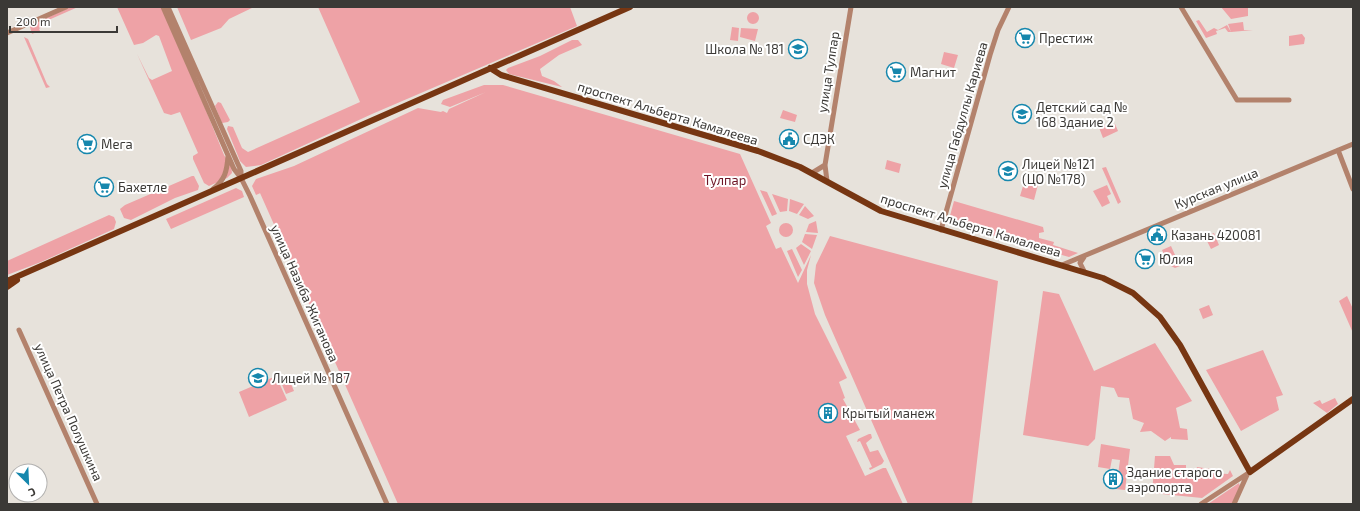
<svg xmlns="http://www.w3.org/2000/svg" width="1360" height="511" viewBox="0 0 1360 511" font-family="'Exo 2',sans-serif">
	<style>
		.green { fill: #eea2a6 }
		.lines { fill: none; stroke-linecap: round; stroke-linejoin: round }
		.minor { stroke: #b3826c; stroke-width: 5 }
		.major { stroke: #773612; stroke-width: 6 }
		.labels { text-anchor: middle; stroke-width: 4; stroke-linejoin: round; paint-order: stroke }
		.poi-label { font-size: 13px; fill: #3b3936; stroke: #fff; text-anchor: start }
		.street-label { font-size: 13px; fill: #3b3936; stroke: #fff }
		.park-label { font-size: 13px; fill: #6d1526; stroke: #fff }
	</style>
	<rect width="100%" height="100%" fill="#e7e2db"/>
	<!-- green -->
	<path class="green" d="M71,7H78L44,22L43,26L39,29L40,31L32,34L30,27L33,24Z
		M117,7H161L205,108L224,155L231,166L232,173L227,178L209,186L204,183L193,159V156L198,153L180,112L171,115L164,113L137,54L149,78L152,80L172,71L159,36L156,35L143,43L134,45Z
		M177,7H254L229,19L221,28L191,40Z
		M318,7H570L577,26L372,114L261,165L246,167L240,161L227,129L228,126L233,127L242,148L248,152L360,102Z
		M1221,7H1248V16L1231,19Z
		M747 18a6 6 0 1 1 12 0a6 6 0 1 1-12 0Z
		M1199,20L1207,32L1214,28L1218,30L1227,25L1231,32H1228L1225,28L1216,31L1217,34L1206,38L1196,21Z
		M1243,22L1244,30H1253L1231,32L1228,24Z
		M732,27L739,28L738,41L730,40Z
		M741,28L758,29L755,41L740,37Z
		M1302,34L1305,38L1304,44L1289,46V36Z
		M24,37L28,39L47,84L50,87L46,88Z
		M572,40H578L582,45L559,55L540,69L542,76L554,81L562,87L509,74L506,70L508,68L540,56Z
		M944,52L958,55L954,68L941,64Z
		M484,85H503L740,154L771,223L766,226L776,249L781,247L798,283L811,255L807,270V284L815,314L847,378L839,382L845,398L843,399L860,430L846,436L865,476L883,468H886L903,504H398L260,193L443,111L447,113L449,109L486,92L450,107L441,104L443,100Z
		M218,102L221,103L230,120L228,122L222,123L215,106Z
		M418,108L441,112L256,195L252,186L256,179L294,166Z
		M783,110L797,115L795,122L780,118Z
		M1103,122L1106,128L1115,124L1118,131L1103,138L1098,125Z
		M887,160L901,164L899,173L885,169Z
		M1106,167L1121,202L1118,204L1102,168Z
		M1027,173L1040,177L1034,200L1020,196Z
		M192,176H194L199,186L198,190L175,198L131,220L124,218L120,209L125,205Z
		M1107,185L1111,194L1107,196L1110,203L1102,207L1093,191Z
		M236,188L242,191L244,197L171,229L166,219Z
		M760,190L767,192L777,214L772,216Z
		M772,194L788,199L787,211L780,212Z
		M790,199L804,204L797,214L789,211Z
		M954,201L1043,227L1044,232L1039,233V238L1054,242L1053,245L1078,253L1069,257L948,223Z
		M805,206L814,216L808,219L799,215Z
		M109,215L114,217L116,222L114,229L41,262L7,275V261Z
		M816,221L818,233L806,232L809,224Z
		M779 230a7 7 0 1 1 14 0a7 7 0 1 1-14 0Z
		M1214,233L1219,245L1211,249L1205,237Z
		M805,234L817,235L812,249L802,242Z
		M830,236L998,281L972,504H908L825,315L814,283L816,265Z
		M801,244L811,251L804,265L796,248Z
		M1171,246L1180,266L1175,268L1169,265L1162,250Z
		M792,249L802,270L798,277L787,251Z
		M1043,291L1059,294L1094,371L1155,343L1192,401L1176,408L1180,428L1187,429L1188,440L1171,439V437L1165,441L1151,431L1140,432L1144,423L1133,419L1129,398L1118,397L1114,388L1101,386L1095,439L1088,446L1023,435Z
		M1347,296L1353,309V333L1339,301Z
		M1209,305L1213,315L1203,319L1199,309Z
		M1263,350L1283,395L1276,397L1279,410L1241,431L1206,370Z
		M276,376L287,400L249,417L239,392Z
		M288,377L294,391L286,394L280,380Z
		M1335,398L1338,404L1327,413L1313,403L1320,400L1322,404Z
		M869,434H871L872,438L866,443L870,452L878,450L884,461L882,464L870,470L869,468L872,467L860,441L857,442L858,439Z
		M1101,444L1130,449L1125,490L1116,489L1120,460L1112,459L1110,469L1098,467Z
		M1155,456H1170L1174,465H1186V470L1196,471L1197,467L1211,469L1212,473L1228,474L1230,470L1233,476L1202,498L1152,493Z
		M1239,483L1240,486L1232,504H1208Z"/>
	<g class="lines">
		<!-- minor -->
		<path class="minor" d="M163,7L234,169L241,178L250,196L387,504
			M168,7L241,171V178
			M1181,7L1237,100H1289
			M7,33L66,7
			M1338,150L1353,189
			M812,173L825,165
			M827,181L825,165L851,7
			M213,189C225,180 227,171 228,156
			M941,230L990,55L998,30L1009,7
			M1062,265L1353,144
			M1084,271L1080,263L1084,257
			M19,330L97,504
			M1201,504L1250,472
			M1234,504L1247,475"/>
		<!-- major -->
		<path class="major" d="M490,68L501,75L758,151L800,167L881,211L1103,278L1133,293L1160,317L1180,345L1250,472L1353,399
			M7,281L630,7
			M7,287L17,280"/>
	</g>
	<!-- icons -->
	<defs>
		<g id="supermarket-ring" transform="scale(1)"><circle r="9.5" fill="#fff" stroke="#1687ad" stroke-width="1.5"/><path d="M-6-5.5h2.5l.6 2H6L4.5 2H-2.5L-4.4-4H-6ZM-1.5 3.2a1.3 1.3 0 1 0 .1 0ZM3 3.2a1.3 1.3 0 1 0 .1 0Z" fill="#1687ad"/></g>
		<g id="school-ring" transform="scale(1)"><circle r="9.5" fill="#fff" stroke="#1687ad" stroke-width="1.5"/><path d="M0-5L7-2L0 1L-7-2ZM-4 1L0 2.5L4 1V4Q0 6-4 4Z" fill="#1687ad"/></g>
		<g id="civic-ring" transform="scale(1)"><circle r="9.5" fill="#fff" stroke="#1687ad" stroke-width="1.5"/><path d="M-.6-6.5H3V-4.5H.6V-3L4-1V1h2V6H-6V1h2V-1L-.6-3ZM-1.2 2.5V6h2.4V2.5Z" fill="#1687ad"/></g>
		<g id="building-ring" transform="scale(1)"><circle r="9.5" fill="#fff" stroke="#1687ad" stroke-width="1.5"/><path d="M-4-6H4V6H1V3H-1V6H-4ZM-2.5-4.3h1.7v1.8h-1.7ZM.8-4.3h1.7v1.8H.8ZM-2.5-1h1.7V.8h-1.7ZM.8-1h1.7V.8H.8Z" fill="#1687ad"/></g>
	</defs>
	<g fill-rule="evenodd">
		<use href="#supermarket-ring" x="1025" y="38"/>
		<use href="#school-ring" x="798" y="49"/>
		<use href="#supermarket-ring" x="896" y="72"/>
		<use href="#school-ring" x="1022" y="114"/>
		<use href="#civic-ring" x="789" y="139"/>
		<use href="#supermarket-ring" x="87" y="144"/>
		<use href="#school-ring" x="1008" y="171"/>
		<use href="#supermarket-ring" x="104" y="187"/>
		<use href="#civic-ring" x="1157" y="235"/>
		<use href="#supermarket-ring" x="1145" y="259"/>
		<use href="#school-ring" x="258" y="378"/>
		<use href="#building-ring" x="828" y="413"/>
		<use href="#building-ring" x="1113" y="479"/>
	</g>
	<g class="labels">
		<!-- poi labels -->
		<g class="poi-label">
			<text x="1039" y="43">Престиж</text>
			<text x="784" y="54" text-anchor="end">Школа № 181</text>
			<text x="910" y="77">Магнит</text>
			<text x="1036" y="112">Детский сад №<tspan x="1036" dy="15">168 Здание 2</tspan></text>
			<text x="803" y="144">СДЭК</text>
			<text x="101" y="149">Мега</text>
			<text x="1022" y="169">Лицей №121<tspan x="1022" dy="15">(ЦО №178)</tspan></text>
			<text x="118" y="192">Бахетле</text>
			<text x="1171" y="240">Казань 420081</text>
			<text x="1159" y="264">Юлия</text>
			<text x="272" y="383">Лицей № 187</text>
			<text x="842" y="418">Крытый манеж</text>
			<text x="1127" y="477">Здание старого<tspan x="1127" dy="15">аэропорта</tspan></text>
		</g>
		<!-- street labels -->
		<g class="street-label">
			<text transform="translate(828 72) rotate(-81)" y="5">улица Тулпар</text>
			<text transform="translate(668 113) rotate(17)" y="5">проспект Альберта Камалеева</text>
			<text transform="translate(962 115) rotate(-74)" y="5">улица Габдуллы Кариева</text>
			<text transform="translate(1216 188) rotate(-22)" y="5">Курская улица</text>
			<text transform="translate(971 225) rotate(17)" y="5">проспект Альберта Камалеева</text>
			<text transform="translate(305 293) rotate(66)" y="5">улица Назиба Жиганова</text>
			<text transform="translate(69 412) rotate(66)" y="5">улица Петра Полушкина</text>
		</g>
		<!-- park labels -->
		<g class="park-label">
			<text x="725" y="185">Тулпар</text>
		</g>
	</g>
	<!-- border -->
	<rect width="1360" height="511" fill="none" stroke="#3b3936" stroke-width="16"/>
	<!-- north arrow -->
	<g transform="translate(28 483) rotate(156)"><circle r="19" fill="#ffffff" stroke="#b1b0af"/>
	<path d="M0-3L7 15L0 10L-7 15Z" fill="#1687ad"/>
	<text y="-6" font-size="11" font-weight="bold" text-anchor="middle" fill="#3b3936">С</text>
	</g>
	<!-- scale -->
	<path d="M10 26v6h107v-6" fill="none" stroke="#3b3936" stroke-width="2"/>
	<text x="16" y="26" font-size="12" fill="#3b3936" stroke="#ffffff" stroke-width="3" paint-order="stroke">200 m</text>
</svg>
